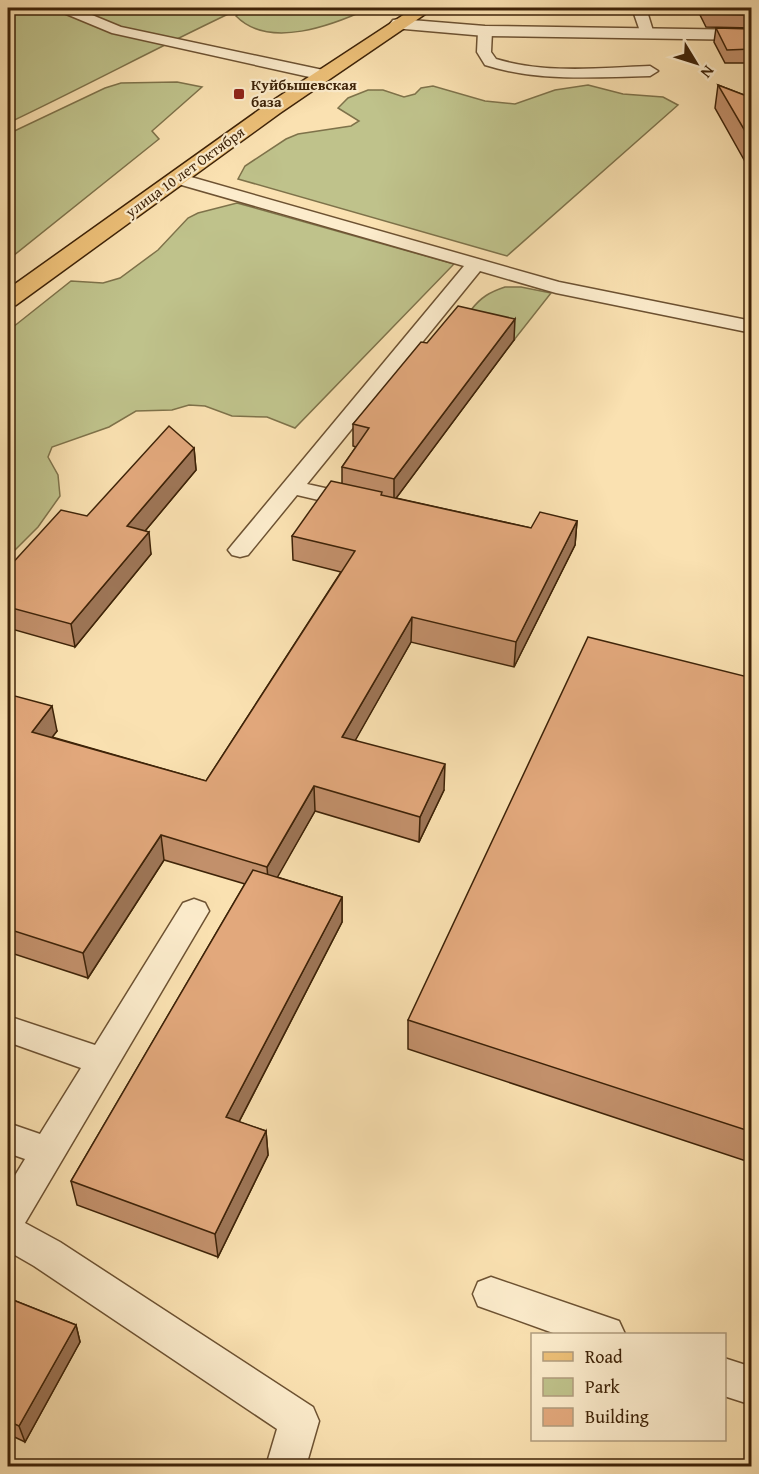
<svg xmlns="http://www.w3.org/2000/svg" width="759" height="1474" viewBox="0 0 759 1474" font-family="'Gentium Book Plus',serif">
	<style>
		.green { fill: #bfc28b; stroke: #7e724a; stroke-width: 1.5 }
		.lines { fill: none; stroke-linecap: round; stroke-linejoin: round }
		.service-casing { stroke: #6d5232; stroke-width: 3 }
		.minor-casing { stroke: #6d5232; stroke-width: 3 }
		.primary-casing { stroke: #3e2308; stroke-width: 3 }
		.service { fill: #fceccc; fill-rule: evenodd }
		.minor { fill: #fceccc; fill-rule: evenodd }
		.primary { fill: #edc078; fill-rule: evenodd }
		.wall { fill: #c2906b; stroke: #3e2308; stroke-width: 1.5 }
		.shaded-wall { fill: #9e7657; stroke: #3e2308; stroke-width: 1.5 }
		.building { fill: #e2a87c; stroke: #3e2308; stroke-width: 1.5 }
		.poi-dot { fill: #8f2418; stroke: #fceccc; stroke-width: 2 }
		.labels { text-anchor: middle; stroke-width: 4.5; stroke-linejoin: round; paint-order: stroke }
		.far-poi-label { font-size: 15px; font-weight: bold; fill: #3e2308; stroke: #fceccc; text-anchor: start }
		.far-street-label { font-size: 15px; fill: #3e2308; stroke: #fceccc }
	</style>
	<rect width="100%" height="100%" fill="#fae1b1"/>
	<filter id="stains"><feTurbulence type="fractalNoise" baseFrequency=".00333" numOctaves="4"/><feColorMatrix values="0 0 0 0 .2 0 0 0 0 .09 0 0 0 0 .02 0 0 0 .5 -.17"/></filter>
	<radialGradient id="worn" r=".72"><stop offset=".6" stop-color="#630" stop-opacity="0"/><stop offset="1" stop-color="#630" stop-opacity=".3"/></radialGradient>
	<!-- green -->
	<path class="green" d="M8,8H241C162,45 86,86 8,123Z
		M246,8H370C333,25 269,50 236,16Z
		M177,82L202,87L152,131L159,139L8,260V134L105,88L121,83Z
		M588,85L623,94L663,97L678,105L507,256L238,179L245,166L286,139L298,134L351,126L359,121L338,108L348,98L368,90H383L404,97L415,94L421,88L433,86L485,101L515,104L555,90Z
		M237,203L454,264L295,428L267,417L232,416L205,406L189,405L172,410L136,411L109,427L52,447L48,457L58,475L60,496L38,527L8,557V331L71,281L103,283L120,278L158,250L188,218L198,213Z
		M505,287H521L551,293L514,340L471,310C481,297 490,292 505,287Z"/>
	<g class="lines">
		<!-- service casing -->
		<g class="service-casing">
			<path id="service" d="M57,8H75L121,27L323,70L331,75L323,80L112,33L59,11Z
				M632,8H646L654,34L652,37H642Z
				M485,27L492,31L491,52L496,59C546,74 598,68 650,66L658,71L650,76C594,77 539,82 485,65L477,52L478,31Z
				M177,173L559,282L752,321V333L556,293L480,271L307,484L365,497L368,502L365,507L357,509L297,495L248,555L240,557L232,555L228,550L232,545L464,266L171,182L168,178L171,174Z
				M194,899L205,903L209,911L25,1223L60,1242L313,1407L319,1421L306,1466H266L277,1429L34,1266L8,1251V1187L25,1159L8,1153V1123L40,1134L81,1068L8,1042V1016L95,1045L183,903Z
				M491,1277L619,1321L625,1334H556L478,1306L473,1294L478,1282Z
				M724,1358L752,1367V1405L724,1396Z"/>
		</g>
		<!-- minor casing -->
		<g class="minor-casing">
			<path id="minor" d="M399,19L485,26L752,30V40L485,36L393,28L390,24L393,20Z"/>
		</g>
		<!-- primary casing -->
		<g class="primary-casing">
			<path id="primary" d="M414,8H434L280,113L16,305L8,307V289L266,105Z"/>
		</g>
		<!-- service -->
		<use href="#service" class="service"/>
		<!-- minor -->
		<use href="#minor" class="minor"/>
		<!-- primary -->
		<use href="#primary" class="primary"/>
	</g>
	<!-- wall -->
	<path class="wall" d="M698,8H746L752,9V28L706,27L697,9Z
		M716,28L752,29V63H725L714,42Z
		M718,85L752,98V174L715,108Z
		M514,340L396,498L531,528L577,521L575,545L514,667L411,642L355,740L444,790L419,842L315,811L277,877L342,897V922L239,1122L266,1131L268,1155L218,1257L77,1205L71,1181L245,884L164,860L88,978L8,952V704L57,731L52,737L206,781L341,572L293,560L292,536L342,483V467L356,447L353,446V424L427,343Z
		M194,448L196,470L145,531L151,554L75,647L8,628V568Z
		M752,678V1163L408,1049V1020Z
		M8,1298L76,1325L80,1342L25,1442L8,1434Z"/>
	<!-- shaded-wall -->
	<path class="shaded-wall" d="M515,319L514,340L394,501V479Z
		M194,448L196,470L130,549L127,526Z
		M577,521L575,545L514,667L516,642Z
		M149,532L151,554L75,647L71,624Z
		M412,617L411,642L343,762L342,737Z
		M52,706L57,731L37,757L32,732Z
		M445,764L444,790L419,842L420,817Z
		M314,786L315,811L269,892L267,867Z
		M161,835L164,860L88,978L83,953Z
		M342,897V922L229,1141L226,1117Z
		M266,1131L268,1155L218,1257L215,1234Z
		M76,1325L80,1342L25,1442L19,1426Z"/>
	<!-- building -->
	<path class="building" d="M705,8H746L752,9V15L708,14Z
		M716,28L752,29V49L727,50Z
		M718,85L752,98V143Z
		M458,306L515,319L394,479L342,467L369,428L353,424L421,342L427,343Z
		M169,426L194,448L127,526L149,532L71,624L8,607V568L61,510L87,516Z
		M331,481L382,492L381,495L531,528L540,512L577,521L516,642L412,617L342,737L445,764L420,817L314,786L267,867L161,835L83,953L8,929V704L15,696L52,706L32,732L206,781L355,551L292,536Z
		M588,637L752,678V1132L408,1020Z
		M253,870L342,897L226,1117L266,1131L215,1234L71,1181Z
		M8,1298L76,1325L19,1426L8,1421Z"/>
	<!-- markers -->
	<rect class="poi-dot" x="233" y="88" width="12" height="12" rx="3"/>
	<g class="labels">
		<!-- far-poi labels -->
		<g class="far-poi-label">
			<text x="251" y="90">Куйбышевская<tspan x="251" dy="17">база</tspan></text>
		</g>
		<!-- far-street labels -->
		<g class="far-street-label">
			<text transform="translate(185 172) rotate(-36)" y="5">улица 10 лет Октября</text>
		</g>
	</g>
	<!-- margin -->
	<rect width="759" height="1474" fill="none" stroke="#fae1b1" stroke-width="30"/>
	<rect x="9" y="9" width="741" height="1456" fill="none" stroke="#3e2308" stroke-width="3"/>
	<rect x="15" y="15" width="729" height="1444" fill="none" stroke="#3e2308" stroke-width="1.5"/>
	<!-- legend -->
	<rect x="531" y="1333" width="195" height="108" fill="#fceccc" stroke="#b09c7e" stroke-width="1.5"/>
	<rect x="543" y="1352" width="30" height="9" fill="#edc078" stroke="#b09c7e" stroke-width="1.5"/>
	<text x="585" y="1363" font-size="18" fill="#3e2308">Road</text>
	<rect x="543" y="1378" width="30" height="18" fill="#bfc28b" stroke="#b09c7e" stroke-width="1.5"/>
	<text x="585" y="1393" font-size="18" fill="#3e2308">Park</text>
	<rect x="543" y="1408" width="30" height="18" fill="#e2a87c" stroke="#b09c7e" stroke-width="1.5"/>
	<text x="585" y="1423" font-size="18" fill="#3e2308">Building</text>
	<!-- north arrow -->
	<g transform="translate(696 63) rotate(128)" stroke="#fceccc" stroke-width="4.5" paint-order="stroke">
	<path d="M0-4.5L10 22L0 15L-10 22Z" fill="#3e2308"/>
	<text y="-9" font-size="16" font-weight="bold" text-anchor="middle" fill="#3e2308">N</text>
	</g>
	<rect width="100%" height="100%" filter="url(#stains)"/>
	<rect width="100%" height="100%" fill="url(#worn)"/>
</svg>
